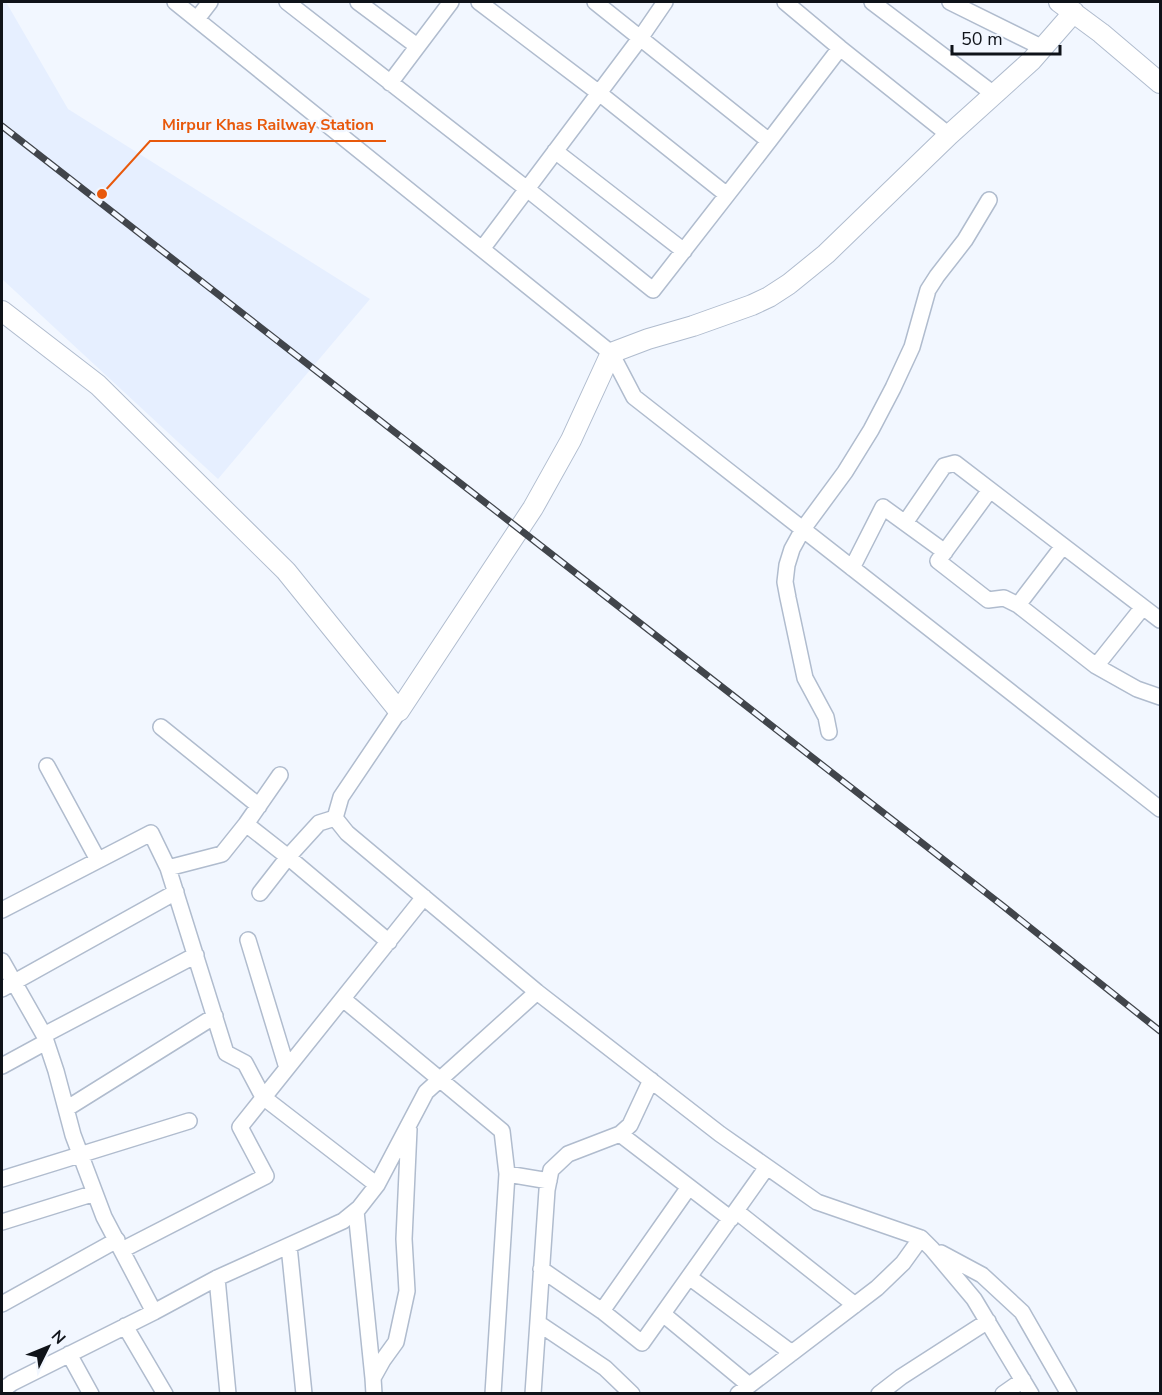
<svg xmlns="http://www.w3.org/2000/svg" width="1162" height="1395" viewBox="0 0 1162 1395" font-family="'Nunito Sans',sans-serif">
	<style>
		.built { fill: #e6efff }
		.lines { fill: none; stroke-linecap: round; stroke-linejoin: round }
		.street-casing { stroke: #b0bcce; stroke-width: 18 }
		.secondary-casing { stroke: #b0bcce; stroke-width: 22 }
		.street { stroke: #fff; stroke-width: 15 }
		.secondary { stroke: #fff; stroke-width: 20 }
		.rail-casing { stroke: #41454b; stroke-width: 7 }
		.rail { stroke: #f2f7ff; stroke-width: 4.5; stroke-dasharray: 14; stroke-linecap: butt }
		.leader { fill: none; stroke: #e8590c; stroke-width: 2 }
		.callout-dot { fill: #e8590c; stroke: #f2f7ff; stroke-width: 2 }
		.callout-label { font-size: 16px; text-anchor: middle; font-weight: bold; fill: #e8590c; stroke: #f2f7ff; stroke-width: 4.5; stroke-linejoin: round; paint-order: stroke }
	</style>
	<rect width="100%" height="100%" fill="#f2f7ff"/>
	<!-- built -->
	<path class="built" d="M2,2H6L68,109L370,299L218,479L2,279Z"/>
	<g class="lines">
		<!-- street casing -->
		<g class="street-casing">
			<path id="street" d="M175,2L611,353L634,397L1160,809
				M287,2L527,189L653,290L769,141L840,48
				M358,2L417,46
				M479,2L599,93L727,195
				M595,2L769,141
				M785,2L840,48L949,135
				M872,2L995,95
				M950,2L1043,48
				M197,19L210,2
				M390,83L451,2
				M555,151L684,251
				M482,249L641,37L665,2
				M990,490L938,561L988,600L1004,598L1018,605L1096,666L1137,689L1160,697
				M905,523L944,466L955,463L1160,620
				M852,568L883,507L945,552
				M1018,605L1063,546
				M1096,666L1143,607
				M399,711L341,797L335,818L347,833L537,992L720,1134L817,1202L921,1238L932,1249L974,1299L1031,1394
				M161,727L259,806
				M829,732L826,717L805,678L788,598L785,582L787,565L792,549L803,529L845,472L871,430L893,388L912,347L928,290L937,276L965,240L989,200
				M47,766L98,860
				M246,824L288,857L319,823L335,818
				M168,868L222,854L246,824L280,775
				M260,893L288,857L389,942
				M2,910L151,833L168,868L226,1053L245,1063L263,1097L377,1185
				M248,940L287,1068
				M2,961L44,1035L56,1071L73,1135L104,1217L154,1312
				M2,989L176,892
				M343,999L502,1131L507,1174L493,1394
				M44,1035L196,955
				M2,1066L46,1042
				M66,1109L215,1016
				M620,1134L731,1219
				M507,1174L549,1181
				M2,1179L189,1121
				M356,1211L373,1378
				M736,1211L855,1305
				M2,1222L95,1193
				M289,1246L304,1394
				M122,1250L266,1176L240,1127L424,897
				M941,1253L982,1275L1022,1312L1069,1394
				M541,1269L602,1311L642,1343L767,1167
				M689,1277L792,1353
				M217,1278L228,1394
				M2,1304L117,1240
				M602,1311L689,1187
				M663,1314L749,1385
				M538,1323L605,1368L632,1394
				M125,1326L165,1394
				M69,1354L91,1394
				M2,1389L8,1386L12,1383L154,1312L217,1278L343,1221L359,1208L377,1185L426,1092L537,992
				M374,1394L373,1378L383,1360L396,1342L407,1291L404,1239L409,1129
				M533,1394L547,1190L551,1170L568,1154L620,1134L630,1125L651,1080
				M738,1394L877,1288L903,1263L921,1238
				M879,1394L901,1377L988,1321
				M1003,1394L1023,1380"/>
		</g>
		<!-- secondary casing -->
		<g class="secondary-casing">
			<path id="secondary" d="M1059,2L1101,33L1160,83
				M2,311L98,385L286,571L399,711L533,508L571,440L611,353L648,339L693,326L752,305L769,297L789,284L826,254L949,135L1032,60L1074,12"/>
		</g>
		<!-- street -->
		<use href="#street" class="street"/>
		<!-- secondary -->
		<use href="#secondary" class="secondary"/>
		<!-- rail casing -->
		<g class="rail-casing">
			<path id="rail" d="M2,126L1003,906L1160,1031"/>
		</g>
		<!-- rail -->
		<use href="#rail" class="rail"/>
	</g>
	<!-- callouts -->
	<path class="leader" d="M102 194L150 141H386"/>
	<circle class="callout-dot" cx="102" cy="194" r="6"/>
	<g class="callout-label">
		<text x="268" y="130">Mirpur Khas Railway Station</text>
	</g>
	<!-- border -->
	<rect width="1162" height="1395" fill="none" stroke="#0f1319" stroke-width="6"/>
	<!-- north arrow -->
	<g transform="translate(48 1347) rotate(47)" stroke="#f2f7ff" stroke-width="4.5" paint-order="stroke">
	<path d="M0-4.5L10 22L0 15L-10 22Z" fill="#0f1319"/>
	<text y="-9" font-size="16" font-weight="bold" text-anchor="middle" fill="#0f1319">N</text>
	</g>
	<!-- scale -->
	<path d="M952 45v9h108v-9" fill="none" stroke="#0f1319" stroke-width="3"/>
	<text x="961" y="45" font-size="18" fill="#0f1319" stroke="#f2f7ff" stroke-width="4.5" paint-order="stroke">50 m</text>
</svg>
